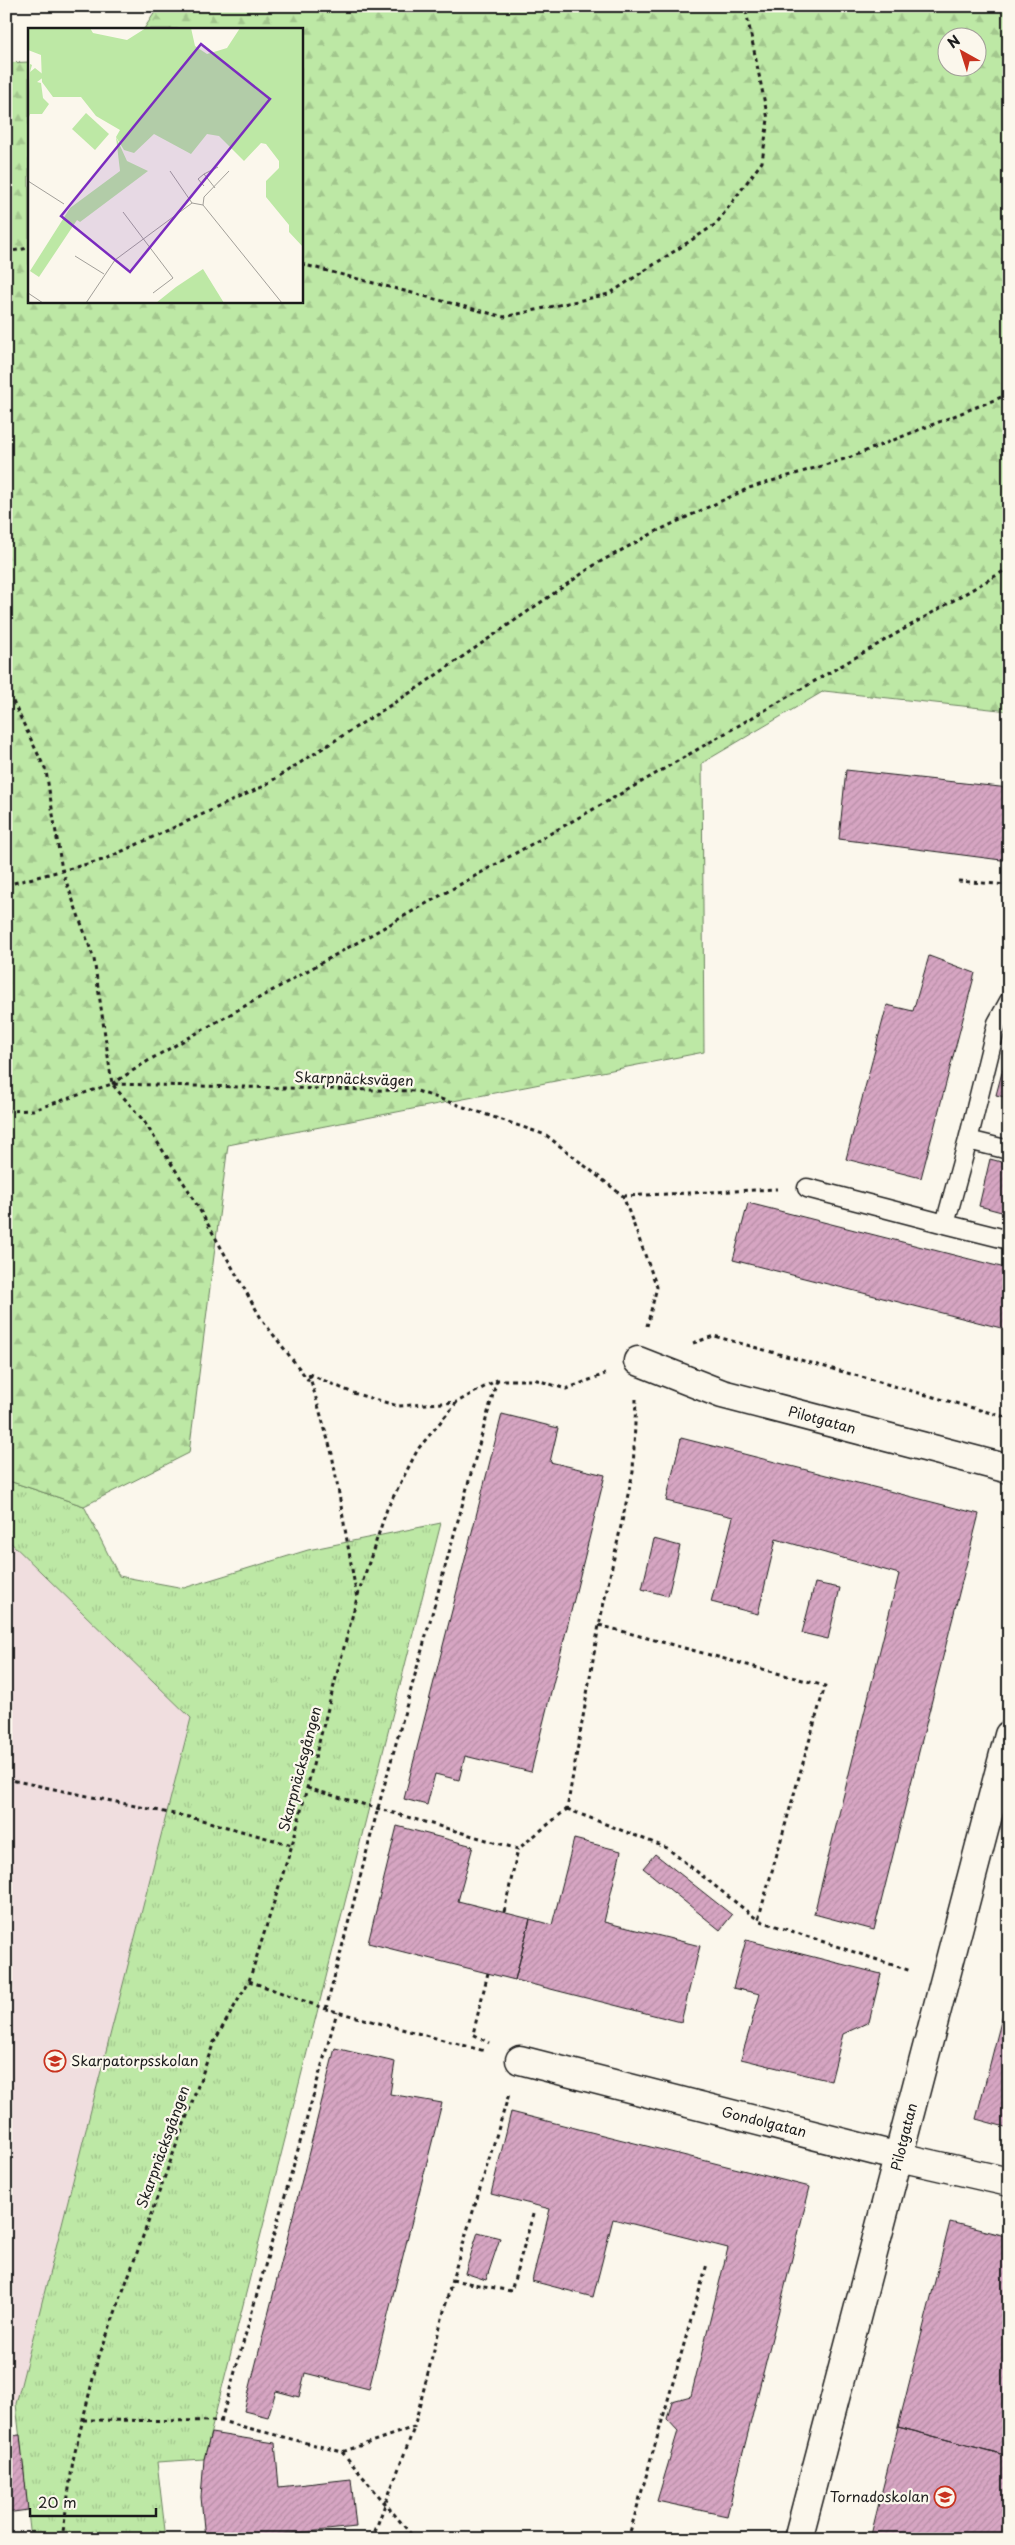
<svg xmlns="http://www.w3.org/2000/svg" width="1015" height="2545" viewBox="0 0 1015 2545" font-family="'Playpen Sans',sans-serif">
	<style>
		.built { fill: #f0dedf }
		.grass { fill: url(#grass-tufts); stroke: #6c8260 }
		.forest { fill: url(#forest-firs); stroke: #6c8260; fill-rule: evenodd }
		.building { fill: url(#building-hatch); stroke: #1c1c1c }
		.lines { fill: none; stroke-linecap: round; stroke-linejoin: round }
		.lane-casing { stroke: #1c1c1c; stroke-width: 21 }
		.street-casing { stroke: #1c1c1c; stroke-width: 31 }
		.path { stroke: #1c1c1c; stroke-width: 3; stroke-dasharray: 4 4; stroke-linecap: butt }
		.lane { stroke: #fbf7ec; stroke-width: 18 }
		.street { stroke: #fbf7ec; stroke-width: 28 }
		.labels { text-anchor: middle; stroke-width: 4.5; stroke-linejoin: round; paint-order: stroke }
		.street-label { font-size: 14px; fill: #1c1c1c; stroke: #fbf7ec }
		.poi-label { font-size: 14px; fill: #1c1c1c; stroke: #fbf7ec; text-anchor: start }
		.inset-road { fill: none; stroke: #a29f99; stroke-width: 1 }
		.view { fill: #7b2cbf; fill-opacity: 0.15; stroke: #7b2cbf; stroke-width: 2.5 }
		.inset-edge { fill: none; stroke: #1c1c1c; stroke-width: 2.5 }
	</style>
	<defs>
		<pattern id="grass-tufts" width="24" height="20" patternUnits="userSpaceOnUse" patternTransform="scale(1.25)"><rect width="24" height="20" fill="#bde8a5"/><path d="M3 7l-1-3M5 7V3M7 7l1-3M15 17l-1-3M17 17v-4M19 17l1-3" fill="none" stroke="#a2c68d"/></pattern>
		<pattern id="forest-firs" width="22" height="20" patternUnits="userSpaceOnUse" patternTransform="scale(1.25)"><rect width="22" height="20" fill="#bde8a5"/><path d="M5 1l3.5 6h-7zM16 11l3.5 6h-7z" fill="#a2c68d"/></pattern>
		<pattern id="building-hatch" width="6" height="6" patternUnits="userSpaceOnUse" patternTransform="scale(1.25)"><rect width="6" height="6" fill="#d6a5c2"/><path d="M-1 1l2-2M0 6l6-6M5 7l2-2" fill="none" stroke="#b78da6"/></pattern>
	</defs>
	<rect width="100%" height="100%" fill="#fbf7ec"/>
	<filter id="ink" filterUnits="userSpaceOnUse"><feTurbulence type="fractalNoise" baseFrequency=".02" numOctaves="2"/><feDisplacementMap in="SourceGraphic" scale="10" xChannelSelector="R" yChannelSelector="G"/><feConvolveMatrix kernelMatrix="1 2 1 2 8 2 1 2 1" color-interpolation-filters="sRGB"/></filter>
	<g filter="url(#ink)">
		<!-- built -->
		<path class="built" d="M6,1538L191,1718L16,2404L6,2406Z"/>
		<!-- grass -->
		<path class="grass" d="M6,1480L84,1506L119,1576L184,1588L308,1550L441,1523L204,2459L157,2462L166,2539H31L16,2404L191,1718L6,1538Z"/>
		<!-- forest -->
		<path class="forest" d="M159,6H1009V711L824,691L702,763L704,1052L228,1145L189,1453L84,1506L6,1480V63L29,62V301H301V29H144ZM948,38H978V68H948Z"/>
		<!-- building -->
		<path class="building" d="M846,770L1009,788V861L839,839Z
			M929,956L975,973L921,1178L846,1159L887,1005L913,1011Z
			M1009,1046V1098L996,1095Z
			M990,1159L1009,1164V1214L979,1206Z
			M748,1203L1009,1269V1330L733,1260Z
			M502,1414L558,1428L550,1462L605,1475L531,1772L465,1756L459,1780L435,1774L427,1805L404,1799Z
			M681,1438L979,1514L874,1930L814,1914L899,1574L776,1539L758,1614L711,1602L733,1517L666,1501Z
			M654,1539L680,1546L668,1596L642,1589Z
			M815,1583L840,1588L828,1639L802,1633Z
			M397,1826L473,1846L458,1901L530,1919L515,1980L368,1943Z
			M574,1839L621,1851L604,1922L700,1946L681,2022L515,1980L530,1919L552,1925Z
			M655,1854L732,1915L720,1930L643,1868Z
			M746,1940L881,1974L869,2022L843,2034L831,2081L741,2059L760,1994L733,1988Z
			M1009,1990V2128L976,2119Z
			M335,2048L395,2062L390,2094L442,2103L369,2389L305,2373L299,2397L276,2391L268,2417L244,2411Z
			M511,2112L810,2187L727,2516L657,2501L678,2431L667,2419L672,2401L691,2396L728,2248L613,2219L593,2297L532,2281L550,2209L491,2194Z
			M950,2222L1009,2237V2456L898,2427Z
			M478,2232L500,2238L486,2280L465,2273Z
			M898,2427L1009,2456V2539H870Z
			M211,2433L275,2443L279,2487L351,2479L356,2527L268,2536L269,2539H205L201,2497L204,2459Z
			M20,2435L28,2510L6,2513V2436Z"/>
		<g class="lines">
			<!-- lane casing -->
			<g class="lane-casing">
				<path id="lane" d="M968,1140L997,1023L1009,1001
					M1009,1150L968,1140L945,1224L1009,1240
					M807,1188L945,1224"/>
			</g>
			<!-- street casing -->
			<g class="street-casing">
				<path id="street" d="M638,1361L722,1394L1009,1469
					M520,2060L899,2157L1009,2182
					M798,2539L1009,1735"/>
			</g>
			<!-- path -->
			<path class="path" d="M6,252L29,248
				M301,264L504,317L609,294L716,224L762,162L768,119L745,6
				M6,687L46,771L62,870L94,959L112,1084L143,1120L189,1191L262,1320L312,1385
				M958,881L1009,885
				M6,885L103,860L262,787L419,687L596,564L657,531L749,488L851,457L1009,394
				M112,1084L151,1059L638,784L1009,568
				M6,1111L33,1110L112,1084L417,1091L546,1135L623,1196L657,1287L647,1326
				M623,1196L777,1189
				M693,1343L714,1336L1009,1418
				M309,1374L332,1454L357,1598
				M309,1374L353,1393L398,1406L457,1402
				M599,1625L825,1686L758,1920L911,1971
				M6,1779L198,1819L292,1845
				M307,1788L518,1849L567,1809L599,1625L633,1472L636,1399
				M567,1809L667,1848L758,1920
				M504,1912L518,1849
				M488,1973L473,2034L489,2043
				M249,1981L326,2009L485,2051
				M326,2009L378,1808L497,1380
				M452,2280L511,2291L534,2211
				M83,2420L221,2421L342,2452L414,2427L452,2280L509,2094
				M221,2421L337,2012
				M342,2452L415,2539
				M62,2539L73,2460L97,2362L214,2042L249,1981L292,1845L357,1598L387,1509L418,1449L457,1402L497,1380H537L566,1389L605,1374
				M372,2539L414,2428
				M628,2539L707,2264
				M721,2539H731"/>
			<!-- lane -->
			<use href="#lane" class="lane"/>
			<!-- street -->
			<use href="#street" class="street"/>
		</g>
	</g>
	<!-- icons -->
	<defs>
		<g id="school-ring" transform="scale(1.125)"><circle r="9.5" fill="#fbf7ec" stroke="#c8321e" stroke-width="1.5"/><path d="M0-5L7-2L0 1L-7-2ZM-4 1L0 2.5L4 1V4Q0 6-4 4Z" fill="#c8321e"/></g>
	</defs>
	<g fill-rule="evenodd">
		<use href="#school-ring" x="55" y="2061"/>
		<use href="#school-ring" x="945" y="2497"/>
	</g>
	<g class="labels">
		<!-- street labels -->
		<g class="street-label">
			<text transform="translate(354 1079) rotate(2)" y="5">Skarpnäcksvägen</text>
			<text transform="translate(822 1420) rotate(15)" y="5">Pilotgatan</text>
			<text transform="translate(300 1769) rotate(-75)" y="5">Skarpnäcksgången</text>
			<text transform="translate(764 2122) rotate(14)" y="5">Gondolgatan</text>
			<text transform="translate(904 2137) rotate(-76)" y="5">Pilotgatan</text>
			<text transform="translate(163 2147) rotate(-70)" y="5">Skarpnäcksgången</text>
		</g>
		<!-- poi labels -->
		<g class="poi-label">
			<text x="71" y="2066">Skarpatorpsskolan</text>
			<text x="929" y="2502" text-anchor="end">Tornadoskolan</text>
		</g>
	</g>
	<!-- overview -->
	<g transform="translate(28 28)">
		<rect width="275" height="275" fill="#fbf7ec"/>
		<path d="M88,109L99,133L120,143L52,194L49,192L11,249L2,243L42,180L92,143ZM175,241L196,275H128L148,259Z" fill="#bde8a5"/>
		<path d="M0,0H62L65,5L99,12L118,0H163L167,18L179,26L199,20L212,0H275V219L261,204V197L238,169V153L251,140V133L238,116L233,115L216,133L191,108L179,106L163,126L126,106L106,125L96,122L88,109L92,102L68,88L53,69H25L14,54L13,27L0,22Z" fill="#bde8a5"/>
		<path d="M2,36L4,37L2,44L7,40L17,48L9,54L13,55L15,70L21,76L14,86H2L0,92Z" fill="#bde8a5"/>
		<path d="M58,85L81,106L67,122L44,101Z" fill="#bde8a5"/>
		<path class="inset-road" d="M142,143L164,175M201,143L176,169L175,177L254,275M176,146L190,139M0,153L36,176M176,158L170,151L176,146L187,160M95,184L145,250L125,265M47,228L76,246M0,265L15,275M58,275L87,232L164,175L175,177"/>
		<path class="view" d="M173,16L242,71L102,244L33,188Z"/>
		<rect width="275" height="275" class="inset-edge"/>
	</g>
	<!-- margin -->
	<rect width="1015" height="2545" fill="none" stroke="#fbf7ec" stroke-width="25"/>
	<rect x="12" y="12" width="990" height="2520" fill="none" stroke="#1c1c1c" stroke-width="2" filter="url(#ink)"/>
	<!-- north arrow -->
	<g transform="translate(962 52) rotate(321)"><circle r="24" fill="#fbf7ec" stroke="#a29f99"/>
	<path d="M0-4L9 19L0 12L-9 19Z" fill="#c8321e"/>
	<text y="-8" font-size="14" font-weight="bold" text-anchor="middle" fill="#1c1c1c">N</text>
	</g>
	<!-- scale -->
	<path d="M30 2508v8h126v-8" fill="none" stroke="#1c1c1c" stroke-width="2.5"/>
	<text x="38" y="2508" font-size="15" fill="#1c1c1c" stroke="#fbf7ec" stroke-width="4" paint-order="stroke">20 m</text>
</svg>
